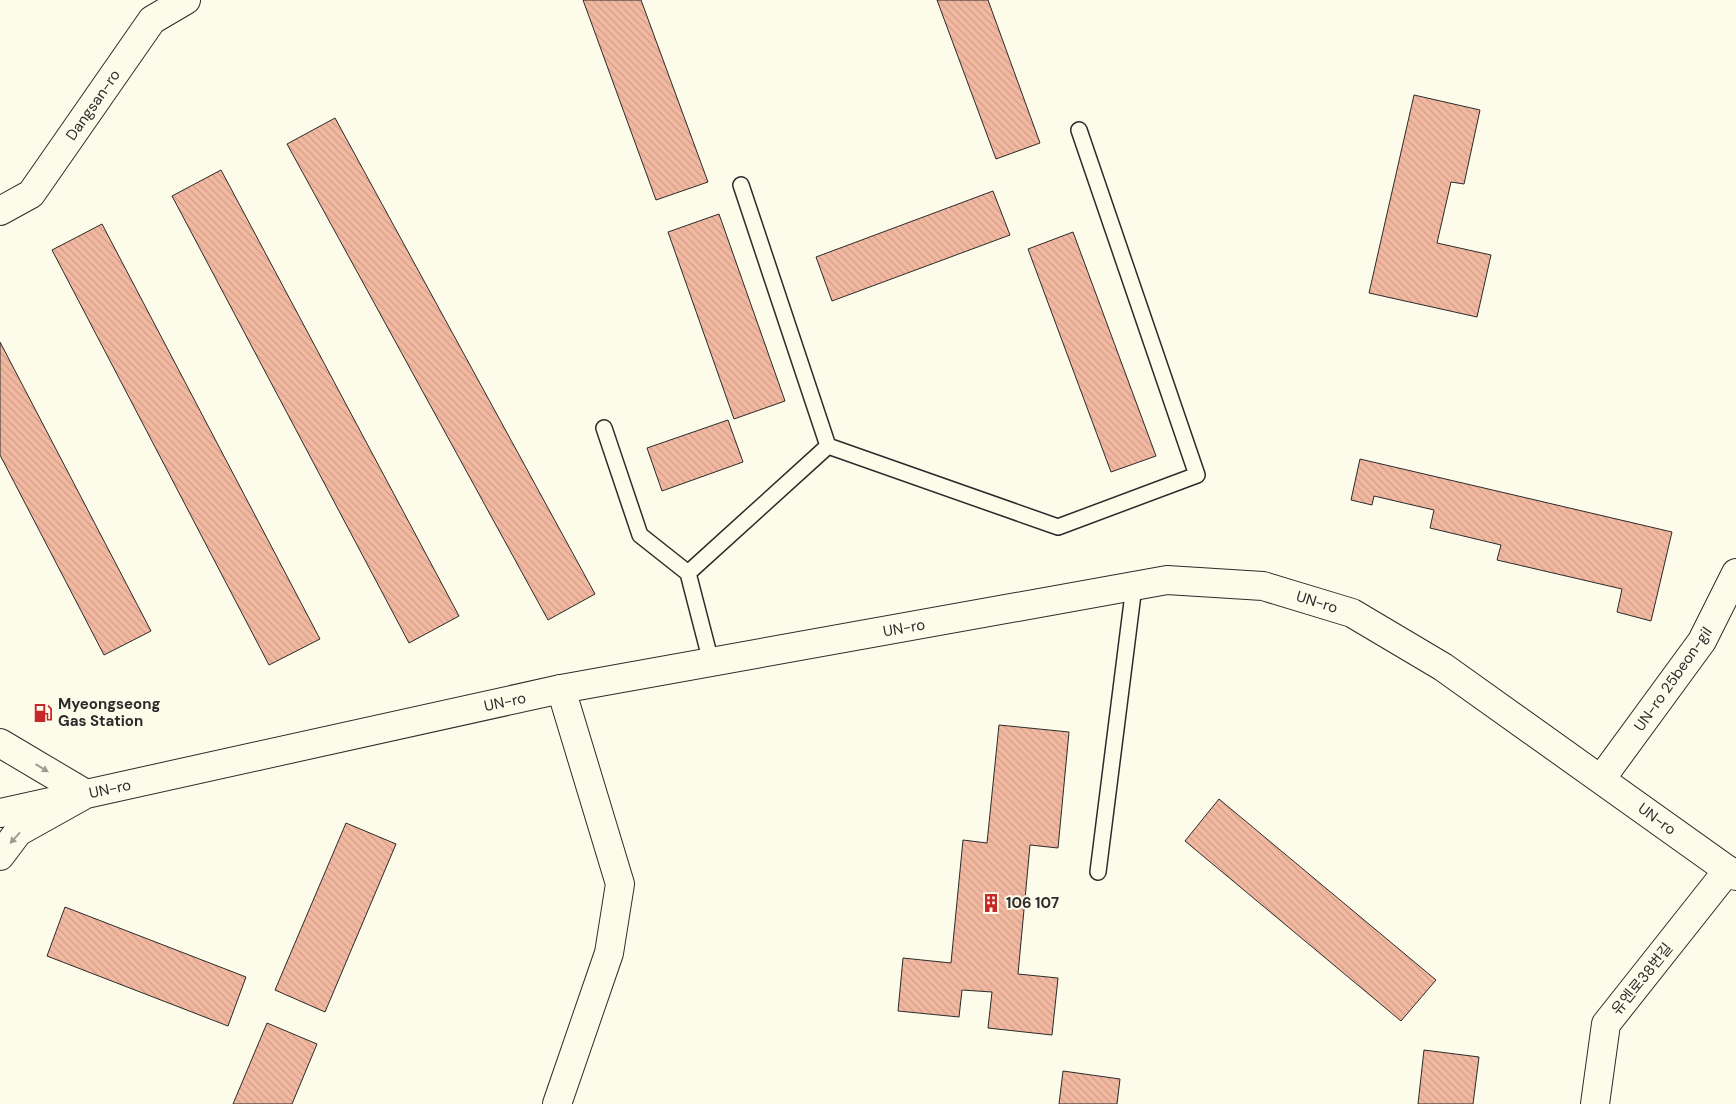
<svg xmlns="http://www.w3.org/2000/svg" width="1736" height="1104" viewBox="0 0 1736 1104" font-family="'DM Sans','Noto Sans KR',sans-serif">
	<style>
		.building { fill: url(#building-back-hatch); stroke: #2b2b2b }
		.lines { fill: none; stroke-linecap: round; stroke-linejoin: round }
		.service-casing { stroke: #2b2b2b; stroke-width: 18 }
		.minor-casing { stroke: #2b2b2b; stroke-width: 30 }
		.tertiary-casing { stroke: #2b2b2b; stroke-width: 30 }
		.secondary-casing { stroke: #2b2b2b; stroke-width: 30 }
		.service { stroke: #fdfbea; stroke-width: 15 }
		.minor { stroke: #fdfbea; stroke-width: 28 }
		.tertiary { stroke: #fdfbea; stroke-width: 28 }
		.secondary { stroke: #fdfbea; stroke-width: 28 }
		.oneway { fill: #9e9d94 }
		.labels { text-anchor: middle; stroke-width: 4; stroke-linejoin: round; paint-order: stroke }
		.street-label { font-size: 15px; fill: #2b2b2b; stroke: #fdfbea }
		.poi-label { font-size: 15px; font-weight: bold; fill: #2b2b2b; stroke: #fdfbea; text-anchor: start }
	</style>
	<defs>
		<pattern id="building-back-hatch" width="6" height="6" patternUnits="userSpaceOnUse" patternTransform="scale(1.25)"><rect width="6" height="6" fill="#f2b8a0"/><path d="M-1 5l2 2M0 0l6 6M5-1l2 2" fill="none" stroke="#d09e8a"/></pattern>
	</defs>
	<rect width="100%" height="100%" fill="#fdfbea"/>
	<!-- building -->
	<path class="building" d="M583,0H641L708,182L656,200Z
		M937,0H988L1040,143L996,159Z
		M1414,95L1480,110L1464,184L1451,182L1437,243L1491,255L1477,317L1369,293Z
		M335,118L595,594L548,620L287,144Z
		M221,170L459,616L409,643L172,196Z
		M993,191L1010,235L832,301L816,257Z
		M719,214L785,401L734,419L668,232Z
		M102,224L320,639L269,665L52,250Z
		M1073,232L1156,456L1111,472L1028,249Z
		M0,342L151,631L104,655L0,455Z
		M728,420L743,462L662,491L647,448Z
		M1360,459L1672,532L1651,621L1617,612L1622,589L1497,560L1501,545L1430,528L1434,510L1374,496L1372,505L1351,500Z
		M999,725L1069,732L1058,848L1030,845L1018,974L1058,978L1052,1035L988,1028L992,992L962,990L959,1017L898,1011L903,958L951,963L963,840L987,843Z
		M1219,799L1436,980L1401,1021L1185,841Z
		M346,823L396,844L325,1012L275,990Z
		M65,907L246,977L228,1026L47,956Z
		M267,1023L317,1044L292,1104H233Z
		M1424,1050L1479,1057L1473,1104H1418Z
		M1063,1071L1120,1079L1117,1104H1059Z"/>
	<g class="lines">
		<!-- service casing -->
		<g class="service-casing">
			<path id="service" d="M741,185L828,446
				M604,428L640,535L688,573
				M711,662L688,573L828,446L1058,527L1197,475L1079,130
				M1098,872L1134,586"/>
		</g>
		<!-- minor casing -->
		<g class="minor-casing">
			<path id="minor" d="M1601,779L1702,641L1736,573
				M557,1104L609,953L620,884L561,689
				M1595,1104L1606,1024L1728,870"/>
		</g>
		<!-- tertiary casing -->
		<g class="tertiary-casing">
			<path id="tertiary" d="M0,211L31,194L152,20L186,0"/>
		</g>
		<!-- secondary casing -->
		<g class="secondary-casing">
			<path id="secondary" d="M0,743L86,794L18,832L0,856
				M0,813L561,689L1167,580L1263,586L1352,613L1443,667L1736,876"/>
		</g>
		<!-- service -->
		<use href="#service" class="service"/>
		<!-- minor -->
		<use href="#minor" class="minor"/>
		<!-- tertiary -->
		<use href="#tertiary" class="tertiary"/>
		<!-- secondary -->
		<use href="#secondary" class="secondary"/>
	</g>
	<!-- one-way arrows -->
	<defs><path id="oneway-solid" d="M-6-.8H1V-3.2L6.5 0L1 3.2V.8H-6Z" transform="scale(1.25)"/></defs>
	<g class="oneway">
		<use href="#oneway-solid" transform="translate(42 768) rotate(31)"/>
		<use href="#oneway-solid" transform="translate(15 838) rotate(132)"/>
	</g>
	<!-- icons -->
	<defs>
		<g id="fuel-bare" transform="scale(1.5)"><path d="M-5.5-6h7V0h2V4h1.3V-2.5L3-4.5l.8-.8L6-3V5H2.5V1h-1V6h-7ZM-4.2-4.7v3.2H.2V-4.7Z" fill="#c62828" stroke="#fdfbea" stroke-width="2.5" paint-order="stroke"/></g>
		<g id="building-bare" transform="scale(1.5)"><path d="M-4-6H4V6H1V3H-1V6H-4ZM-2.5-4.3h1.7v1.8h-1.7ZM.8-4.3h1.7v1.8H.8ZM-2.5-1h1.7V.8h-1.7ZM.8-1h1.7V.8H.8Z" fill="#c62828" stroke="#fdfbea" stroke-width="2.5" paint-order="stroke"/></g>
	</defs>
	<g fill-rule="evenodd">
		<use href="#fuel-bare" x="43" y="713"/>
		<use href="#building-bare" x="991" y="903"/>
	</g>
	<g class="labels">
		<!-- street labels -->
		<g class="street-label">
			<text transform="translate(93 105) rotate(-55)" y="5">Dangsan-ro</text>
			<text transform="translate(1317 602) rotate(17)" y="5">UN-ro</text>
			<text transform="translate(904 628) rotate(-10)" y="5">UN-ro</text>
			<text transform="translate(1673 679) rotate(-55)" y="5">UN-ro 25beon-gil</text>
			<text transform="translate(505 702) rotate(-12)" y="5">UN-ro</text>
			<text transform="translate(110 789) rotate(-12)" y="5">UN-ro</text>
			<text transform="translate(1657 819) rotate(36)" y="5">UN-ro</text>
			<text transform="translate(1642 979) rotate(-51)" y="5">유엔로38번길</text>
		</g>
		<!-- poi labels -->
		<g class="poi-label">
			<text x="58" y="709">Myeongseong<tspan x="58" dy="17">Gas Station</tspan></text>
			<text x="1006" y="908">106 107</text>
		</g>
	</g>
</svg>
